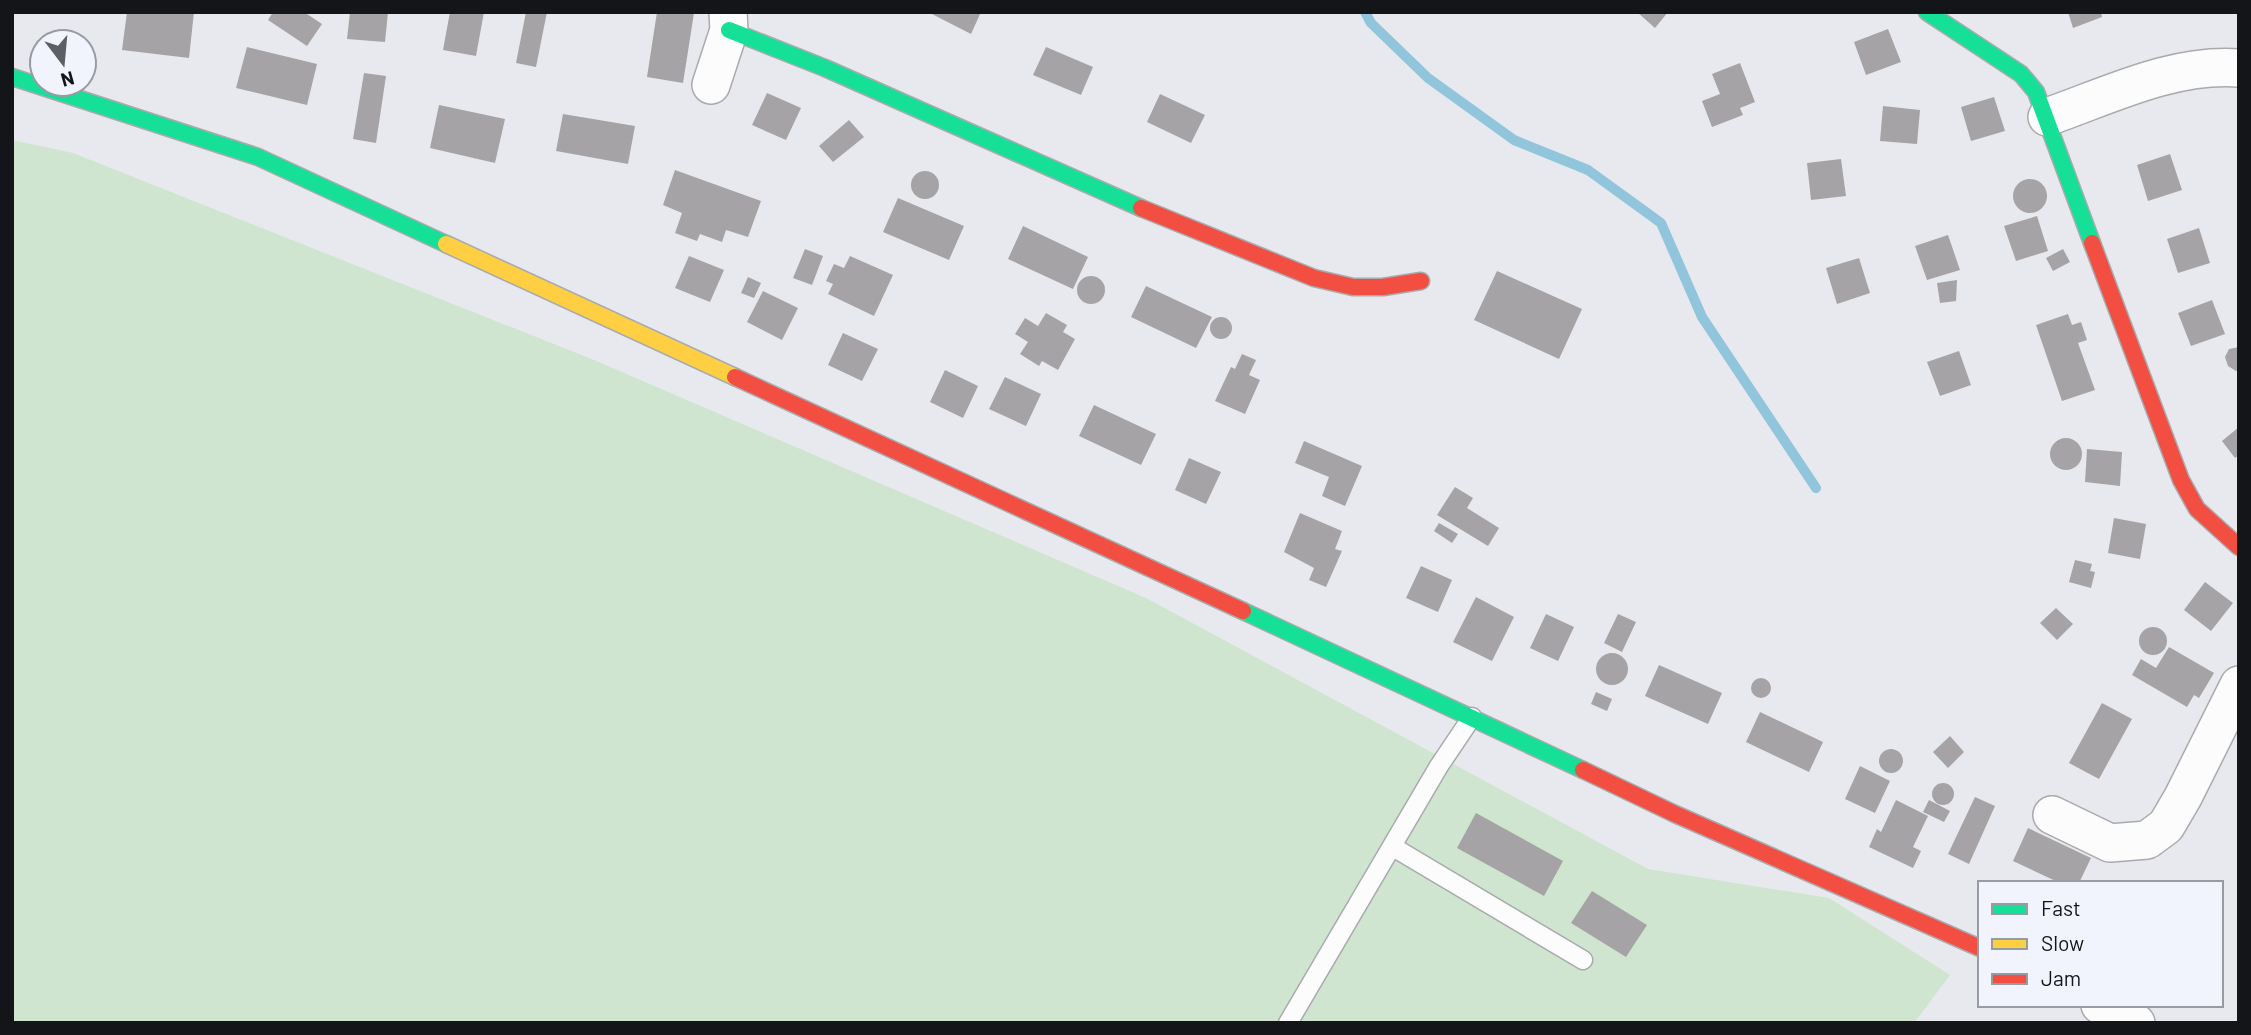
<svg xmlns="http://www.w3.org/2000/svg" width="2251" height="1035" viewBox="0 0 2251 1035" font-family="Barlow,sans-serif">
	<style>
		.green { fill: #cfe5cf }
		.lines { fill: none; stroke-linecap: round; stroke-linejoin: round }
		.stream { stroke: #90c5dc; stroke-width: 10 }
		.building { fill: #a5a3a5 }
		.lane-casing { stroke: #a9aaae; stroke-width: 21 }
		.street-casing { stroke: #a9aaae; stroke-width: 40 }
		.fast-casing { stroke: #a9aaae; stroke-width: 19 }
		.slow-casing { stroke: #a9aaae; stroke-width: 19 }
		.jam-casing { stroke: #a9aaae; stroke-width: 19 }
		.lane { stroke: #fcfcfc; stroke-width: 18 }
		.street { stroke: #fcfcfc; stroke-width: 37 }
		.fast { stroke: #16e098; stroke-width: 16 }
		.slow { stroke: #ffcf43; stroke-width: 16 }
		.jam { stroke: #f24e42; stroke-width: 16 }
	</style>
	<rect width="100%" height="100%" fill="#e8e9ee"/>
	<!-- green -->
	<path class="green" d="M12,140L73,153L594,360L1146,598L1648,869L1829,898L1950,975L1914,1023H12Z"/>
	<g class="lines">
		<!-- stream -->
		<path class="stream" d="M1365,12L1371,23L1428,78L1514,140L1588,170L1661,223L1702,317L1816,488"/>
	</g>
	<!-- building -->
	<path class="building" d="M127,12H194L189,58L122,50Z
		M273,12H304L322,24L307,46L268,20Z
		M350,12H388L385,42L347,39Z
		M450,12H484L476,56L443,50Z
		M526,12H547L536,67L516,63Z
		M657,12L694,13L683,83L647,77Z
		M928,12H981L971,34Z
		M1637,12H1668L1655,28Z
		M2068,12H2101L2102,17L2073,28Z
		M1888,29L1901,62L1866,75L1854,42Z
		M247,47L317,64L307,105L236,88Z
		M1046,47L1093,67L1081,95L1033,75Z
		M1740,63L1755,102L1740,108L1743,115L1712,127L1702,101L1720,94L1712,74Z
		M364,73L386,76L376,143L353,139Z
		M767,93L801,108L786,140L752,125Z
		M1160,94L1205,115L1191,143L1147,122Z
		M1994,97L2005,131L1971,141L1961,107Z
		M439,105L505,119L495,163L430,148Z
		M1883,106L1920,110L1917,144L1880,141Z
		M563,114L635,126L628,164L556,151Z
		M849,120L864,137L833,162L819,146Z
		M2170,154L2182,190L2148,201L2137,165Z
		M1841,159L1846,196L1811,200L1807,163Z
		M675,170L761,201L748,237L726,230L722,242L700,234L697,241L675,233L682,213L663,205Z
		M911 185a14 14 0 1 1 28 0a14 14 0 1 1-28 0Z
		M2013 196a17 17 0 1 1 34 0a17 17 0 1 1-34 0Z
		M898,198L964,226L949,260L883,232Z
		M2037,216L2048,251L2016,261L2004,226Z
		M1023,226L1088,257L1073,289L1008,259Z
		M2199,228L2210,263L2178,273L2167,239Z
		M1948,235L1960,270L1927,280L1915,246Z
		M805,249L823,256L812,285L793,278Z
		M2063,249L2070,262L2053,271L2046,258Z
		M689,256L724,270L710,302L675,288Z
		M850,256L893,275L874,316L828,294L833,284L826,281L834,264L844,268Z
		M1859,258L1870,293L1837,304L1826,268Z
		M1497,271L1582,309L1559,359L1474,320Z
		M1077 290a14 14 0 1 1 28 0a14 14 0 1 1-28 0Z
		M748,277L761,283L754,298L741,293Z
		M1957,280L1956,301L1940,303L1937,283Z
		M1146,286L1212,317L1196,348L1131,317Z
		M763,291L798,308L782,340L747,322Z
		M2212,300L2225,334L2191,346L2178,313Z
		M1046,313L1067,325L1063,332L1075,339L1058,370L1042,361L1039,366L1020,354L1028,342L1015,334L1025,318L1038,326Z
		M2068,314L2072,325L2081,322L2087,340L2078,343L2095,390L2062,401L2036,325Z
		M1210 328a11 11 0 1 1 22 0a11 11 0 1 1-22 0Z
		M843,333L878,349L862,381L828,365Z
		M2239,347V370L2236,371L2228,366L2225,357L2229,349Z
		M1959,351L1971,385L1940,396L1927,362Z
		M1242,354L1256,360L1249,375L1260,380L1245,414L1215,401L1231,367L1235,369Z
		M945,370L978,386L963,418L930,402Z
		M1005,377L1041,394L1026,426L989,409Z
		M1094,405L1156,434L1141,465L1079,436Z
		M2239,427V455L2235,458L2222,441Z
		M2050 454a16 16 0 1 1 32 0a16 16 0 1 1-32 0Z
		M1304,441L1362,466L1345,506L1322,496L1329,477L1295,463Z
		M2087,449L2122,452L2120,486L2085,482Z
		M1189,458L1221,472L1206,504L1175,490Z
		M1455,487L1473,498L1467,508L1499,528L1488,546L1437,515Z
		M1300,513L1342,531L1335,549L1342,551L1326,587L1309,580L1314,568L1284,552Z
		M2114,518L2146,524L2140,559L2108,553Z
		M1439,523L1458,534L1452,543L1434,531Z
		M2075,560L2092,564L2090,571L2095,572L2091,588L2069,582Z
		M1421,566L1452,580L1438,612L1406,598Z
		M2205,582L2233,603L2211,631L2184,610Z
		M1476,597L1514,617L1492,661L1453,642Z
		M2056,608L2073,624L2057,640L2040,623Z
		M1546,614L1574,627L1558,661L1530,648Z
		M1618,614L1636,622L1622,652L1604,643Z
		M2139 641a14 14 0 1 1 28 0a14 14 0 1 1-28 0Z
		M2169,647L2214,673L2199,698L2194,695L2187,707L2132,675L2141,659L2156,668Z
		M1596 669a16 16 0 1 1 32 0a16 16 0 1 1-32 0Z
		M1659,665L1722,693L1708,724L1645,696Z
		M1751 688a10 10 0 1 1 20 0a10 10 0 1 1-20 0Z
		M1596,692L1612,699L1607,711L1591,704Z
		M2102,703L2132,719L2099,779L2069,763Z
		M1760,712L1823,742L1809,772L1746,742Z
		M1950,736L1964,752L1948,768L1933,752Z
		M1879 761a12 12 0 1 1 24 0a12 12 0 1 1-24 0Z
		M1860,766L1890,781L1875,813L1845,799Z
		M1932 794a11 11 0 1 1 22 0a11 11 0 1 1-22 0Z
		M1975,797L1995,806L1969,864L1948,854Z
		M1896,800L1928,816L1913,847L1921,851L1913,868L1869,847L1877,829L1881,832Z
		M1929,800L1950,811L1944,822L1923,812Z
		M1476,813L1563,861L1544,896L1457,848Z
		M2028,828L2091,858L2079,883H2060L2013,861Z
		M1592,891L1647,925L1626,957L1571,923Z"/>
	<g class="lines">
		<!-- lane casing -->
		<g class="lane-casing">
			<path id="lane" d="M1393,847L1583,960
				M1288,1023L1439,766L1472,717"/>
		</g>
		<!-- street casing -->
		<g class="street-casing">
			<path id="street" d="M711,85L729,30L728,12
				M2047,117C2108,96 2172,63 2239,68
				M2052,815L2110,843L2147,840L2166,826L2183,797L2239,685
				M2100,1005L2136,1023"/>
		</g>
		<!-- fast casing -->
		<g class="fast-casing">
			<path id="fast" d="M1927,12L2021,74L2036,92L2092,243
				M729,30L825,68L1141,208
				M12,77L258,157L446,244
				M1243,611L1583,770"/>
		</g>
		<!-- slow casing -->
		<g class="slow-casing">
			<path id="slow" d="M446,244L735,377"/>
		</g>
		<!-- jam casing -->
		<g class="jam-casing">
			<path id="jam" d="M1141,208L1314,278L1353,287H1383L1421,281
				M2092,243L2181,480L2197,509L2239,547
				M735,377L1243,611
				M1583,770L1675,814L1980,948"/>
		</g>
		<!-- lane -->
		<use href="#lane" class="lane"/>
		<!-- street -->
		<use href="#street" class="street"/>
		<!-- fast -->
		<use href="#fast" class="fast"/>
		<!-- slow -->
		<use href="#slow" class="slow"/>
		<!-- jam -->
		<use href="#jam" class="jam"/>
	</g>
	<!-- border -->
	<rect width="2251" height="1035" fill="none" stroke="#141519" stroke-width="28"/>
	<!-- legend -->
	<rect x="1978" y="881" width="245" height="126" fill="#f2f4fd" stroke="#999ba2" stroke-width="2"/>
	<rect x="1992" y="904" width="35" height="10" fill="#16e098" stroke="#999ba2" stroke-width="2"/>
	<text x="2041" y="916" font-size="21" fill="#141519">Fast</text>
	<rect x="1992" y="939" width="35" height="10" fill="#ffcf43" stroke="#999ba2" stroke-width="2"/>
	<text x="2041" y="951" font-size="21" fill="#141519">Slow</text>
	<rect x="1992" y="974" width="35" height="10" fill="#f24e42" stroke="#999ba2" stroke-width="2"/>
	<text x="2041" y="986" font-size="21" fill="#141519">Jam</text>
	<!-- north arrow -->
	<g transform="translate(63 63) rotate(164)"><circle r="33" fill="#f2f4fd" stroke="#999ba2" stroke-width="2"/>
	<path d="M0-5L12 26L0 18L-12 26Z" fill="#5e5f64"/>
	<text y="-10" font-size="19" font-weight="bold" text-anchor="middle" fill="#141519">N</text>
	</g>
</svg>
